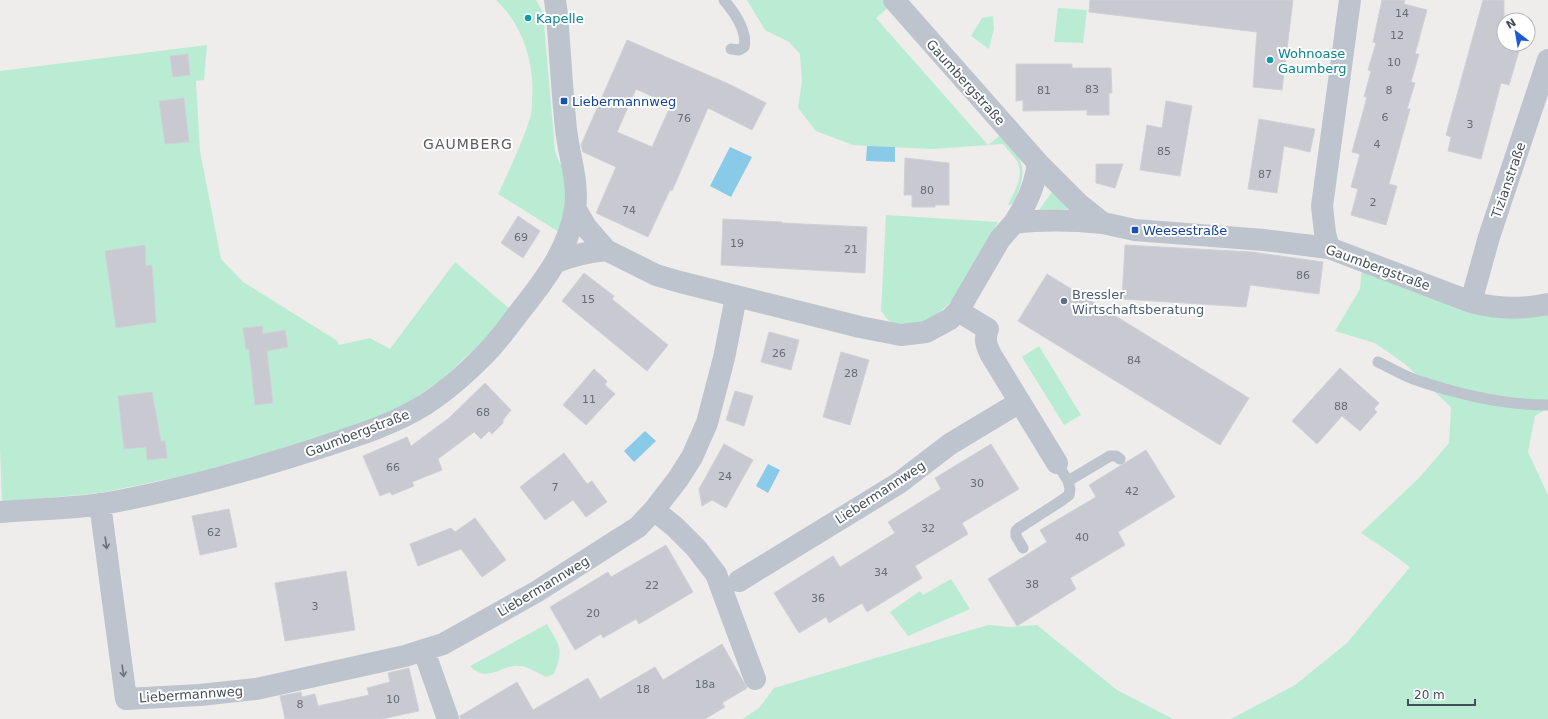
<svg xmlns="http://www.w3.org/2000/svg" width="1548" height="719" viewBox="0 0 1548 719" font-family="'DejaVu Sans',sans-serif">
	<style>
		.green { fill: #baecd3 }
		.water { fill: #88cae8 }
		.building { fill: #c9cad1; stroke: #d0d1d7; fill-rule: evenodd }
		.lines { fill: none; stroke-linecap: round; stroke-linejoin: round }
		.service { stroke: #bdc4ce; stroke-width: 11 }
		.minor { stroke: #bdc4ce; stroke-width: 22 }
		.oneway { stroke: #69717b }
		.culture-dot { fill: #0f9aa8; stroke: #fff; stroke-width: 1.5 }
		.transit-dot { fill: #1a4fb4; stroke: #fff; stroke-width: 1.5 }
		.service-dot { fill: #5c6f8a; stroke: #fff; stroke-width: 1.5 }
		.labels { text-anchor: middle; stroke-width: 4; stroke-linejoin: round; paint-order: stroke }
		.number-label { font-size: 11px; fill: #666c76 }
		.culture-label { font-size: 13px; fill: #0d838f; stroke: #fff; text-anchor: start }
		.street-label { font-size: 13px; fill: #454d58; stroke: #fff }
		.transit-label { font-size: 13px; fill: #164399; stroke: #fff; text-anchor: start }
		.service-label { font-size: 13px; fill: #4e5e75; stroke: #fff; text-anchor: start }
		.neighbourhood-label { font-size: 14px; letter-spacing: 1px; fill: #595b60; stroke: #fff }
	</style>
	<rect width="100%" height="100%" fill="#efecec"/>
	<!-- green -->
	<path class="green" d="M496,0H536L543,12L555,151L560,164L564,163L567,204L559,232L498,194L502,186C512,164 523,141 530,118C532,113 532,106 532,100C535,64 523,25 496,0Z
		M747,0H882L889,7L876,18L988,145L1002,134C1025,161 1028,169 1014,203L1011,205H1008C1014,192 1025,175 1017,161C1013,155 1007,149 1003,144L932,149L867,146H870L853,145L816,131L798,108L802,82L800,54L789,42L765,30Z
		M1058,8L1087,10L1083,43L1054,42Z
		M993,16L994,29L989,49L971,36L982,18Z
		M207,45L204,80L196,81L200,151L221,259L243,282L336,340L339,345L370,338L390,349L455,262L510,309L481,343L441,380L405,405L356,425L299,445L183,476L100,493L2,502L0,449V71Z
		M1054,189L1071,209L1039,210Z
		M886,215L998,222C979,257 957,315 915,324C908,325 897,326 891,322C887,320 884,314 881,311Z
		M1362,266L1465,305L1548,307V408L1535,416L1528,452L1548,495V719H1231L1295,685L1347,643L1410,567L1388,551L1361,533L1419,478L1449,443L1451,407L1405,364L1375,343L1335,331L1360,289Z
		M1039,346L1081,415L1064,425L1022,357Z
		M951,579L970,609L908,636L890,612L920,591L923,595Z
		M547,624C560,647 564,648 554,674L546,677C540,674 527,666 520,666C502,663 488,685 470,666Z
		M988,625L1011,627L1037,625L1117,690L1173,719H743L759,708L774,688Z"/>
	<!-- water -->
	<path class="water" d="M867,146L895,147V162L866,161Z
		M730,147L752,157L731,197L710,186Z
		M645,431L656,441L634,462L624,451Z
		M768,464L780,470L768,493L756,486Z"/>
	<!-- building -->
	<path class="building" d="M1090,0H1293L1282,90L1253,87L1257,32L1089,12Z
		M1382,0H1405L1404,4L1427,10L1415,54H1419L1411,82L1415,83L1407,109H1410L1389,184L1397,186L1386,225L1351,215L1358,189L1351,187L1360,154L1352,152L1367,97H1364L1371,71L1368,70L1376,43L1373,42Z
		M1483,0H1504V44H1524L1519,51L1509,85L1501,83L1481,159L1448,151L1451,137L1446,135Z
		M627,40L731,85L766,103L752,130L708,108L672,191L670,190L648,237L596,213L616,167L583,152L581,145ZM636,89L671,105L652,147L617,132Z
		M188,54L190,75L173,77L170,56Z
		M1016,64H1072V68H1111L1112,93H1109V115H1087V110L1023,111V100L1016,101Z
		M184,98L189,142L165,144L159,101Z
		M1166,101L1192,106L1180,176L1140,170L1147,125L1162,128Z
		M1259,119L1315,129L1310,152L1284,146L1277,193L1248,189Z
		M905,158L949,163V205H935V207H912V195H904Z
		M1096,164H1123L1115,188L1096,183Z
		M518,216L540,231L523,258L501,243Z
		M723,219L782,222V223L867,227L865,273L721,265Z
		M145,245L146,266L152,265L156,322L116,328L105,251Z
		M1125,245L1252,252L1323,262L1319,294L1250,285L1246,307L1122,299Z
		M584,273L614,296L612,299L668,345L647,371L562,301Z
		M1047,274L1249,398L1220,445L1018,321Z
		M262,326L263,334L285,330L288,347L267,351L273,403L255,405L249,349H246L243,328Z
		M769,332L799,340L791,370L761,362Z
		M841,352L869,360L850,425L823,417Z
		M1340,368L1379,403L1374,409L1377,412L1360,431L1342,416L1317,444L1292,421Z
		M594,369L607,381L605,385L615,394L586,425L563,405Z
		M485,383L511,410L503,420V423L492,434L489,431L481,439L474,432L438,459L442,470L412,482L414,486L392,495L390,492L380,496L363,456L407,437L411,446L449,418Z
		M735,391L753,396L744,426L726,420Z
		M152,392L161,441H165L167,458L147,460L146,447L124,449L118,396Z
		M724,444L753,460L726,508L712,500L702,506L699,489Z
		M991,444L1019,489L962,523L968,534L915,566L922,578L867,612L862,603L829,623L826,617L799,633L774,593L833,556L840,567L895,533L888,522L941,489L935,478Z
		M1146,450L1175,497L1118,532L1125,545L1070,578L1076,589L1017,626L988,579L1047,542L1040,530L1096,497L1089,485Z
		M564,453L587,484L592,481L607,502L586,517L573,500L545,520L520,487Z
		M229,509L237,547L200,555L192,516Z
		M475,518L506,560L482,577L461,549L418,566L410,544L451,528L455,532Z
		M666,545L693,592L639,624L636,619L603,638L601,634L575,650L550,607L608,572L611,577Z
		M346,571L355,630L285,641L275,583Z
		M722,644L747,688L722,703L725,707L705,719H460V716L517,682L533,710L588,678L600,699L655,667L663,680Z
		M409,668L419,711L382,719H285L280,696L301,692L302,697L315,694L318,706L369,695L367,688L390,682L388,673Z"/>
	<g class="lines">
		<!-- service -->
		<path class="service" d="M724,0C734,12 748,31 744,47L739,50L731,49
			M1378,362C1391,368 1405,377 1419,381C1461,395 1505,405 1548,405
			M1068,481L1110,456H1116L1120,459
			M1023,548L1016,536V531L1019,528L1061,501L1069,495L1070,489L1068,481L1057,463"/>
		<!-- minor -->
		<path class="minor" d="M894,0L1038,163L1079,204L1103,223L1135,230L1264,240L1329,248L1471,302C1497,309 1521,310 1548,304
			M575,208L586,227L606,250L656,275L680,282L860,327L901,335L926,332L950,319L958,311L1000,239L1014,223C1044,219 1073,220 1103,223
			M1014,223C1027,204 1035,186 1038,163
			M1329,248L1325,233L1322,206L1350,0
			M556,262C573,255 588,252 606,250
			M1471,302L1489,237L1548,60
			M958,311L988,329C984,339 986,345 991,355L1057,463
			M100,504L126,699L200,695L256,689L405,656L443,644L536,592L638,527L654,510L678,479L692,457L707,423L724,358L736,297
			M654,510L675,527L696,548L716,574L755,679
			M0,512C34,509 69,509 102,504C176,491 248,471 319,448C355,436 393,425 426,404C449,389 471,369 490,349C501,337 511,323 521,310C545,280 569,248 575,209C579,183 569,156 566,129C562,91 560,52 557,14L555,0
			M739,581L899,483L950,444L1020,402
			M424,651L448,719"/>
	</g>
	<!-- one-way arrows -->
	<defs><path id="oneway-shaft" d="M-6 0H5M1.5-3L5.5 0L1.5 3" fill="none" stroke-width="1.6" stroke-linecap="round" stroke-linejoin="round"/></defs>
	<g class="oneway">
		<use href="#oneway-shaft" transform="translate(106 543) rotate(82)"/>
		<use href="#oneway-shaft" transform="translate(123 671) rotate(82)"/>
	</g>
	<!-- markers -->
	<g class="culture-dot">
		<circle cx="528" cy="18" r="4"/>
		<circle cx="1270" cy="60" r="4"/>
	</g>
	<g class="transit-dot">
		<rect x="560" y="97" width="8" height="8" rx="2"/>
		<rect x="1131" y="226" width="8" height="8" rx="2"/>
	</g>
	<circle class="service-dot" cx="1064" cy="301" r="4"/>
	<g class="labels">
		<!-- number labels -->
		<g class="number-label">
			<text x="1402" y="17">14</text>
			<text x="1397" y="39">12</text>
			<text x="1394" y="66">10</text>
			<text x="1092" y="93">83</text>
			<text x="1044" y="94">81</text>
			<text x="1389" y="94">8</text>
			<text x="1385" y="121">6</text>
			<text x="684" y="122">76</text>
			<text x="1470" y="128">3</text>
			<text x="1377" y="148">4</text>
			<text x="1164" y="155">85</text>
			<text x="1265" y="178">87</text>
			<text x="927" y="194">80</text>
			<text x="1373" y="206">2</text>
			<text x="629" y="214">74</text>
			<text x="521" y="241">69</text>
			<text x="737" y="247">19</text>
			<text x="851" y="253">21</text>
			<text x="1303" y="279">86</text>
			<text x="588" y="303">15</text>
			<text x="779" y="357">26</text>
			<text x="1134" y="364">84</text>
			<text x="851" y="377">28</text>
			<text x="589" y="403">11</text>
			<text x="1341" y="410">88</text>
			<text x="483" y="416">68</text>
			<text x="393" y="471">66</text>
			<text x="725" y="480">24</text>
			<text x="977" y="487">30</text>
			<text x="555" y="491">7</text>
			<text x="1132" y="495">42</text>
			<text x="928" y="532">32</text>
			<text x="214" y="536">62</text>
			<text x="1082" y="541">40</text>
			<text x="881" y="576">34</text>
			<text x="1032" y="588">38</text>
			<text x="652" y="589">22</text>
			<text x="818" y="602">36</text>
			<text x="315" y="610">3</text>
			<text x="593" y="617">20</text>
			<text x="705" y="688">18a</text>
			<text x="643" y="693">18</text>
			<text x="393" y="703">10</text>
			<text x="300" y="708">8</text>
		</g>
		<!-- culture labels -->
		<g class="culture-label">
			<text x="536" y="23">Kapelle</text>
			<text x="1278" y="58">Wohnoase<tspan x="1278" dy="15">Gaumberg</tspan></text>
		</g>
		<!-- street labels -->
		<g class="street-label">
			<text transform="translate(966 82) rotate(48)" y="5">Gaumbergstraße</text>
			<text transform="translate(1508 180) rotate(-71)" y="5">Tizianstraße</text>
			<text transform="translate(1378 267) rotate(20)" y="5">Gaumbergstraße</text>
			<text transform="translate(357 433) rotate(-21)" y="5">Gaumbergstraße</text>
			<text transform="translate(880 492) rotate(-33)" y="5">Liebermannweg</text>
			<text transform="translate(543 586) rotate(-31)" y="5">Liebermannweg</text>
			<text transform="translate(191 694) rotate(-4)" y="5">Liebermannweg</text>
		</g>
		<!-- transit labels -->
		<g class="transit-label">
			<text x="572" y="106">Liebermannweg</text>
			<text x="1143" y="235">Weesestraße</text>
		</g>
		<!-- service labels -->
		<g class="service-label">
			<text x="1072" y="299">Bressler<tspan x="1072" dy="15">Wirtschaftsberatung</tspan></text>
		</g>
		<!-- neighbourhood labels -->
		<g class="neighbourhood-label">
			<text x="468" y="149">GAUMBERG</text>
		</g>
	</g>
	<!-- north arrow -->
	<g transform="translate(1516 32) rotate(329)"><circle r="19" fill="#ffffff" stroke="#b5b8bc"/>
	<path d="M0-3L7 15L0 10L-7 15Z" fill="#1e5ad6"/>
	<text y="-6" font-size="11" font-weight="bold" text-anchor="middle" fill="#454d58">N</text>
	</g>
	<!-- scale -->
	<path d="M1408 699v6h67v-6" fill="none" stroke="#454d58" stroke-width="2"/>
	<text x="1414" y="699" font-size="12" fill="#454d58" stroke="#ffffff" stroke-width="3" paint-order="stroke">20 m</text>
</svg>
